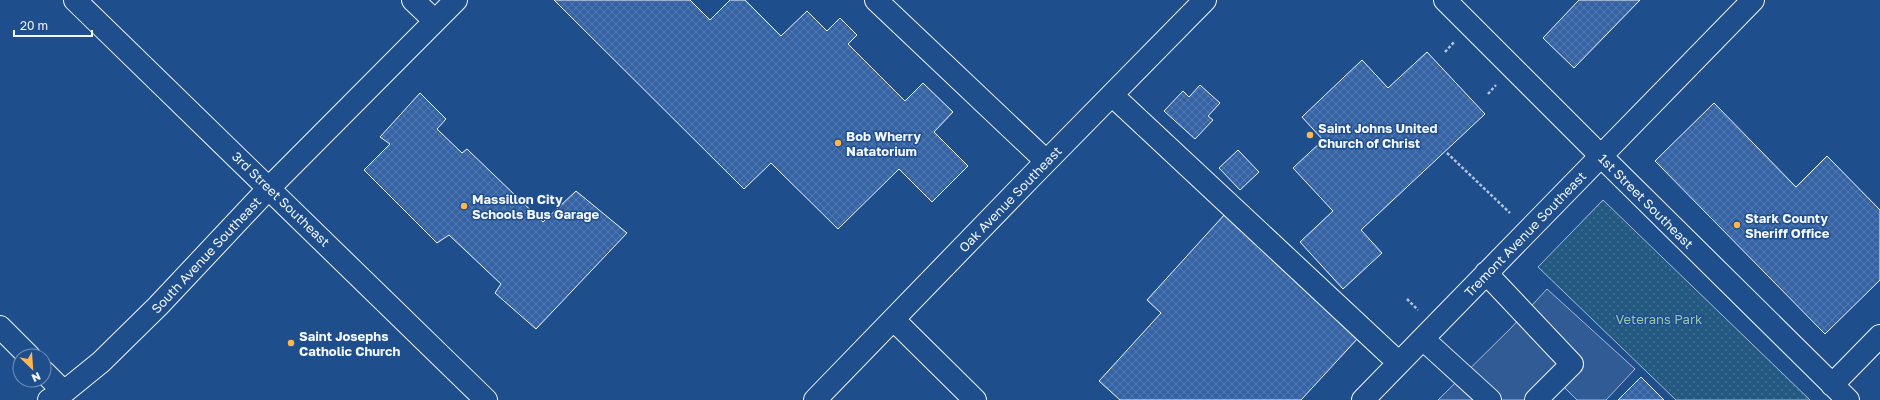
<svg xmlns="http://www.w3.org/2000/svg" width="1880" height="400" viewBox="0 0 1880 400" font-family="'Golos Text',sans-serif">
	<style>
		.park { fill: url(#park-dots); stroke: #a8bbd7 }
		.parking { fill: #305b95; stroke: #a8bbd7 }
		.building { fill: url(#building-cross-hatch); stroke: #f2f6ff }
		.lines { fill: none; stroke-linecap: round; stroke-linejoin: round }
		.minor-casing { stroke: #f2f6ff; stroke-width: 24 }
		.path { stroke: #b3c4dc; stroke-width: 2.5; stroke-dasharray: 3 2; stroke-linecap: butt }
		.minor { stroke: #1f4e8c; stroke-width: 22 }
		.poi-dot { fill: #ffb74d; stroke: #1f4e8c; stroke-width: 1.5 }
		.labels { text-anchor: middle; stroke-width: 3; stroke-linejoin: round; paint-order: stroke }
		.poi-label { font-size: 13px; font-weight: bold; fill: #f2f6ff; stroke: #1f4e8c; text-anchor: start }
		.street-label { font-size: 13px; fill: #f2f6ff; stroke: #1f4e8c }
		.park-label { font-size: 13px; fill: #97c8a6; stroke: #1f4e8c }
	</style>
	<defs>
		<pattern id="park-dots" width="8" height="8" patternUnits="userSpaceOnUse"><rect width="8" height="8" fill="#245a82"/><path d="M2 2h.1M6 6h.1" fill="none" stroke="#447295" stroke-width="1.8" stroke-linecap="round"/></pattern>
		<pattern id="building-cross-hatch" width="8" height="8" patternUnits="userSpaceOnUse"><rect width="8" height="8" fill="#3563a3"/><path d="M0 0l8 8M0 8l8-8" fill="none" stroke="#537ab1"/></pattern>
	</defs>
	<rect width="100%" height="100%" fill="#1f4e8c"/>
	<!-- park -->
	<path class="park" d="M1603,200L1810,400H1676L1538,267Z"/>
	<!-- parking -->
	<path class="parking" d="M1547,289L1635,369L1606,400H1577L1564,387L1551,400H1438L1511,328Z"/>
	<!-- building -->
	<path class="building" d="M554,0H690L710,20L730,0H745L781,36L807,11L827,31L840,18L857,35L848,44L905,101L923,83L953,112L934,132L968,166L932,202L899,169L838,229L771,163L744,189Z
		M1579,0H1640L1574,68L1543,38Z
		M1427,52L1485,114L1361,230L1382,253L1343,289L1300,242L1333,211L1293,168L1323,140L1302,117L1362,60L1388,88Z
		M1200,85L1220,103L1208,116L1213,120L1195,139L1164,111L1183,91L1189,97Z
		M420,93L446,119L437,129L462,153L467,149L543,222L576,191L627,233L536,329L495,293L501,284L449,235L437,243L364,170L390,144L380,137Z
		M1714,103L1796,187L1827,156L1880,210V280L1825,334L1655,161Z
		M1238,150L1259,172L1240,190L1219,168Z
		M1225,214L1359,337L1301,400H1120L1099,381L1161,313L1147,300Z
		M1641,377L1664,400H1618Z"/>
	<g class="lines">
		<!-- minor casing -->
		<g class="minor-casing">
			<path id="minor" d="M75,0L486,400
				M413,0L435,21
				M876,0L1046,161
				M1445,0L1601,156L1848,400
				M1112,95L1399,363
				M1486,273L1572,364L1536,400
				M894,320L975,400
				M0,327L29,356
				M1423,339L1490,400
				M44,372L64,392
				M1832,385L1880,336
				M49,400L64,392L101,362L158,306L269,188L456,0
				M815,400L1031,177L1205,0
				M1363,400L1753,0"/>
		</g>
		<!-- path -->
		<path class="path" d="M1445,52L1454,42
			M1488,94L1496,85
			M1447,153L1510,213
			M1407,299L1418,310"/>
		<!-- minor -->
		<use href="#minor" class="minor"/>
	</g>
	<!-- markers -->
	<g class="poi-dot">
		<circle cx="1310" cy="135" r="4"/>
		<circle cx="838" cy="143" r="4"/>
		<circle cx="464" cy="206" r="4"/>
		<circle cx="1737" cy="225" r="4"/>
		<circle cx="291" cy="343" r="4"/>
	</g>
	<g class="labels">
		<!-- poi labels -->
		<g class="poi-label">
			<text x="1318" y="133">Saint Johns United<tspan x="1318" dy="15">Church of Christ</tspan></text>
			<text x="846" y="141">Bob Wherry<tspan x="846" dy="15">Natatorium</tspan></text>
			<text x="472" y="204">Massillon City<tspan x="472" dy="15">Schools Bus Garage</tspan></text>
			<text x="1745" y="223">Stark County<tspan x="1745" dy="15">Sheriff Office</tspan></text>
			<text x="299" y="341">Saint Josephs<tspan x="299" dy="15">Catholic Church</tspan></text>
		</g>
		<!-- street labels -->
		<g class="street-label">
			<text transform="translate(281 199) rotate(44)" y="5">3rd Street Southeast</text>
			<text transform="translate(1010 199) rotate(-46)" y="5">Oak Avenue Southeast</text>
			<text transform="translate(1646 201) rotate(45)" y="5">1st Street Southeast</text>
			<text transform="translate(1525 234) rotate(-46)" y="5">Tremont Avenue Southeast</text>
			<text transform="translate(206 255) rotate(-47)" y="5">South Avenue Southeast</text>
		</g>
		<!-- park labels -->
		<g class="park-label">
			<text x="1659" y="324">Veterans Park</text>
		</g>
	</g>
	<!-- north arrow -->
	<g transform="translate(32 368) rotate(155)"><circle r="19" fill="#1f4e8c" stroke="#7391ba"/>
	<path d="M0-3L7 15L0 10L-7 15Z" fill="#ffb74d"/>
	<text y="-6" font-size="11" font-weight="bold" text-anchor="middle" fill="#f2f6ff">N</text>
	</g>
	<!-- scale -->
	<path d="M14 30v6h78v-6" fill="none" stroke="#f2f6ff" stroke-width="2"/>
	<text x="20" y="30" font-size="12" fill="#f2f6ff" stroke="#1f4e8c" stroke-width="3" paint-order="stroke">20 m</text>
</svg>
